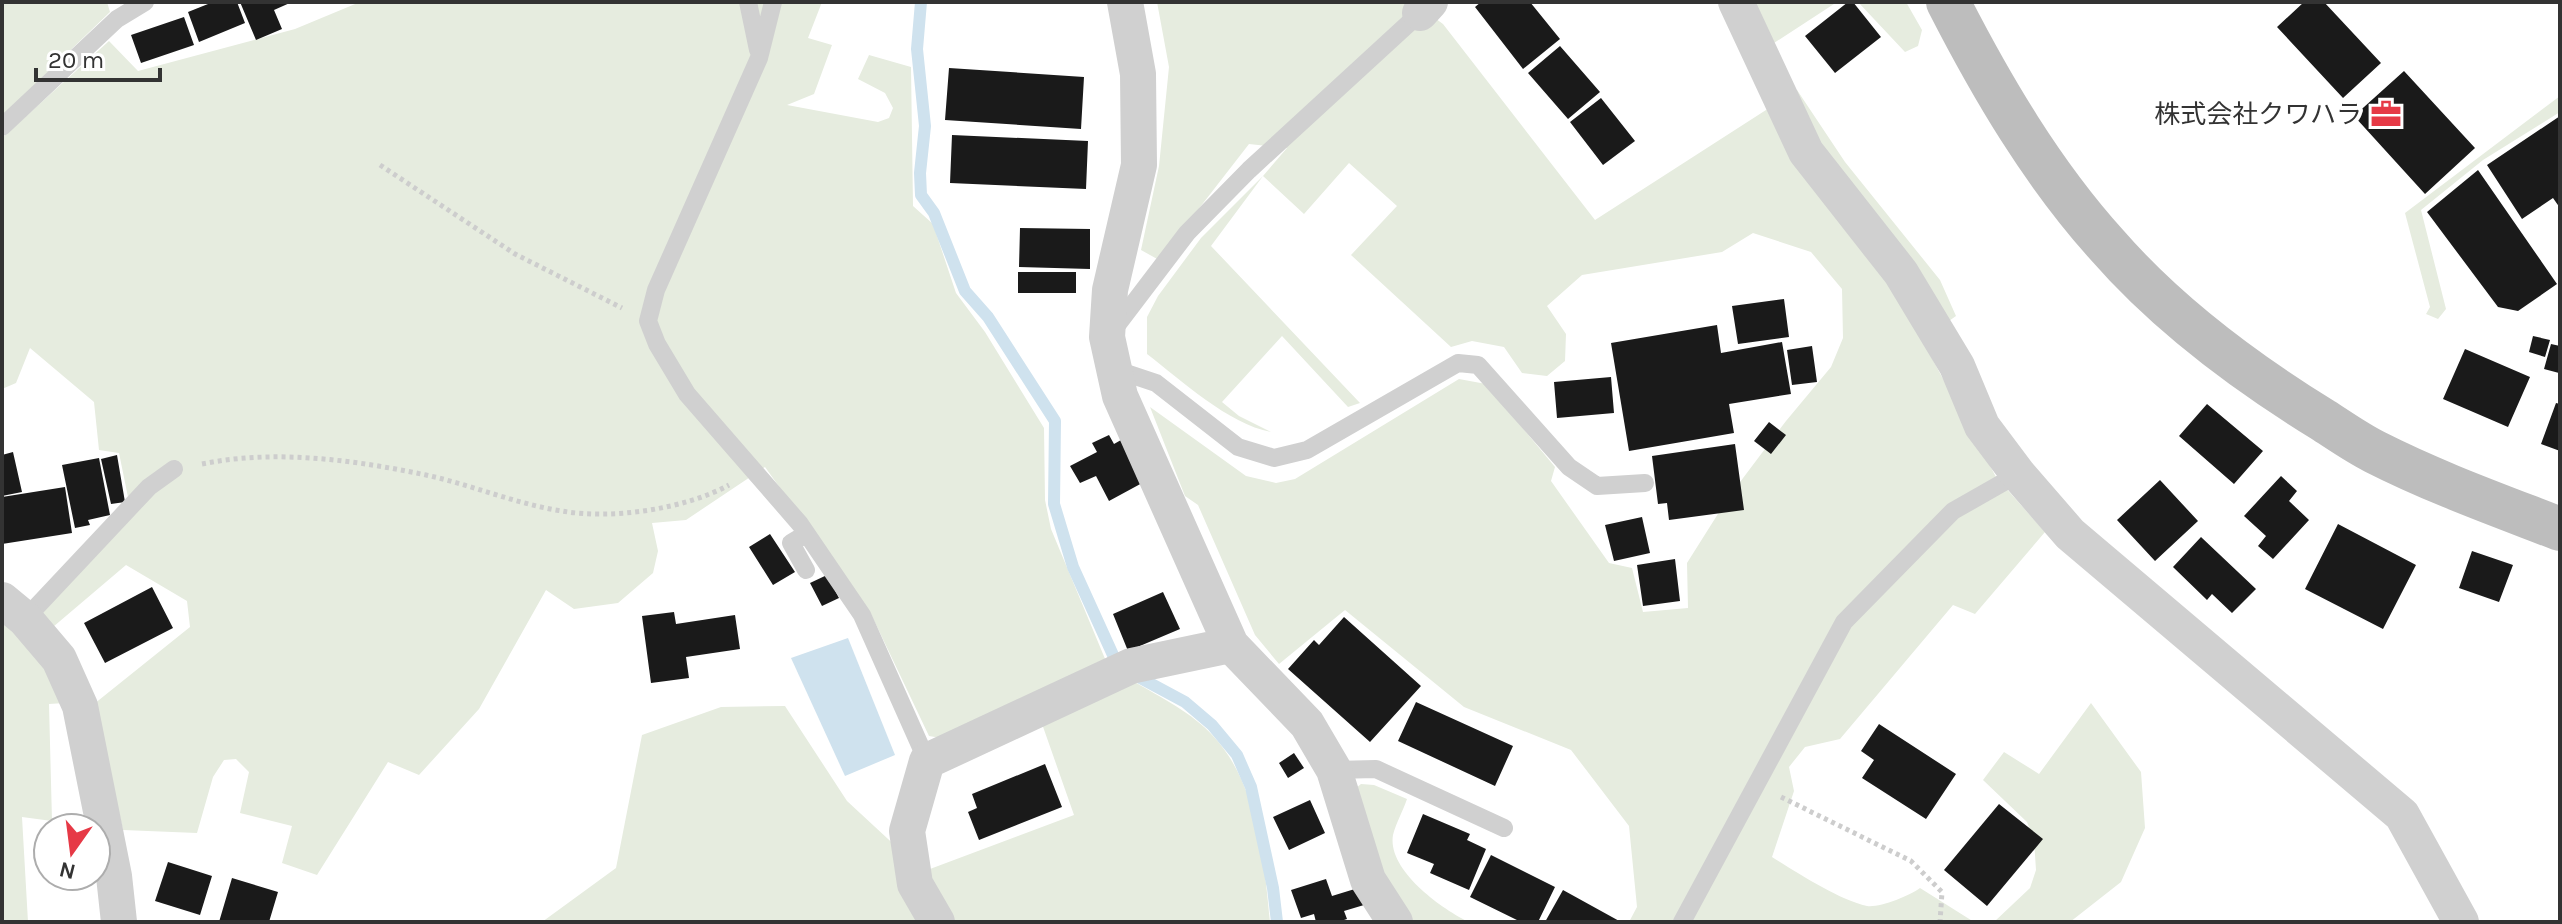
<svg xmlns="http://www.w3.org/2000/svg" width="2562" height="924" viewBox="0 0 2562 924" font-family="Karla,'Noto Sans JP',sans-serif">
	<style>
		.green { fill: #e6ecdf }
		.water { fill: #cfe2ee }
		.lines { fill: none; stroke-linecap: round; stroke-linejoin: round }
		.stream { stroke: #cfe2ee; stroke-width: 12 }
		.building { fill: #1a1a1a }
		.path { stroke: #cdcdcd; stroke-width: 5; stroke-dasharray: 4 4; stroke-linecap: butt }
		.lane { stroke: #d0d0d0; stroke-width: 18 }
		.street { stroke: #d0d0d0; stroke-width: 36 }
		.secondary { stroke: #bdbdbd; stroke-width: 44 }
		.labels { text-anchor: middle; stroke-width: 8; stroke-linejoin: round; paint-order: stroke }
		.poi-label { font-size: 26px; fill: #333; stroke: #fff; text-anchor: end }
	</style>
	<rect width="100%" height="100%" fill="#fff"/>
	<!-- green -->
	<path class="green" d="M2,2H107L110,12L2,116Z
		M360,2H822L808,38L832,45L814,94L787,105L878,122L889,118L893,108L885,93L858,79L869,55L911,67L913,206L933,224L956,293L985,332L1044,428L1045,500L1051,529L1108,666L947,739L929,736L871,614L765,467L686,520L652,523L658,551L653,573L618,603L574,609L546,590L479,709L419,775L388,762L317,875L282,863L292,826L240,813L249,772L236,759L224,760L213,777L197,833L123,830L94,704L190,627L187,601L126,565L53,627L37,614L129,502L119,453L99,450L94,402L30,348L16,383L2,389V138L109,41L138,71L295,29Z
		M1157,2H1413L1443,24L1595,220L1797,90L1845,162L1940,280L1956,316L1922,340L1996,477L2045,532L1975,614L1953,605L1840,739L1805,747L1789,767L1794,791L1772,857C1796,872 1839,900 1867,906C1879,908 1909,896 1920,888L1974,922H1629L1637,907L1629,826L1571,750L1464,707L1345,610L1279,664L1255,635L1198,505L1185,496L1150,407L1246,476L1276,483L1295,479L1459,379L1486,384L1555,467L1551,481L1609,563L1632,568L1643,612L1688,608L1687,563L1728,498L1786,421L1831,367L1843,338L1842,289L1811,252L1753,233L1722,252L1582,275L1547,306L1566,334L1565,361L1547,376L1522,373L1504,347L1472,341L1451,347L1351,255L1397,206L1349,163L1304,214L1263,176L1211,246L1360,403L1348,407L1282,336L1222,402L1239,416L1271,432C1228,424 1181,380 1147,354V317L1158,296L1201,238L1263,176L1287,148L1249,144L1159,260L1141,250L1159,166L1169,67Z
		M1752,2H1837L1774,43Z
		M1858,2H1906L1922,30L1918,46L1905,52Z
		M2560,96V112L2483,160L2421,210L2446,309L2438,319L2426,314L2430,307L2405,213Z
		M5,617L51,673L65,703L49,704L52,821L22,817L28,922H2V628Z
		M1133,681C1160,697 1193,713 1214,737C1258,785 1264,860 1270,922H542L616,868L642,735L721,707L785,706L847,801L901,851L930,869L1074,815L1041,721Z
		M2091,703L2141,772L2145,828L2121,882L2070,922H1994L2030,888L2036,870L2034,840L2027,822L1983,780L2004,752L2039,774Z
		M1361,784L1374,785L1407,799C1403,811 1396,823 1393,835C1387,870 1442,909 1469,922H1413C1379,885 1367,837 1351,792Z"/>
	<!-- water -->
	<path class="water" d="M848,638L895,755L845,776L791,658Z"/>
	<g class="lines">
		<!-- stream -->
		<path class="stream" d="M921,2L917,49L925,126L920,173L921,195L934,213L965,291L988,317L1055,421L1054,504L1073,567L1118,666L1185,702L1212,725L1237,755L1251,787L1273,888L1277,922"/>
	</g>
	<!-- building -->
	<path class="building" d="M213,2H237L245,23L199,42L188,12Z
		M240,2H292L274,10L282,29L256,40Z
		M1481,2H1530L1560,39L1523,69L1475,7Z
		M1848,2H1853L1881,37L1835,73L1805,36Z
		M2304,2H2324L2381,63L2343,98L2277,27Z
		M184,17L194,45L141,63L131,35Z
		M1560,46L1600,92L1568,119L1528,73Z
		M949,68L1084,77L1081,129L945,120Z
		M2404,71L2475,148L2425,194L2354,116Z
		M1601,98L1635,141L1603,165L1570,122Z
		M2560,116V208L2553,198L2522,219L2487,165Z
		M952,135L1088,141L1086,189L950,183Z
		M2478,170L2557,284L2518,311L2498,307L2427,212Z
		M1020,228L1090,229V269L1019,267Z
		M1018,272H1076V293H1018Z
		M1784,299L1789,337L1738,344L1732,306Z
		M1717,325L1721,353L1782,342L1791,394L1729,404L1734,433L1629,451L1611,343Z
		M2533,336L2550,340L2545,357L2529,352Z
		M2551,344L2560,346L2559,373L2544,369Z
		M1812,346L1817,382L1792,385L1787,350Z
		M2465,349L2530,377L2508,427L2443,399Z
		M1611,377L1614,413L1557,418L1554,382Z
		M2556,403L2560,404V451L2541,444Z
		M2207,404L2263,451L2234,484L2179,436Z
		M1769,422L1786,435L1771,454L1754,441Z
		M1109,435L1114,444L1121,440L1144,482L1109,501L1096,476L1080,483L1070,466L1097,452L1092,443Z
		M1735,444L1744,510L1669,520L1667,503L1658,504L1652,456Z
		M13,452L22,492L2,496V455Z
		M117,455L125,502L111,504L101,459Z
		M99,458L110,515L88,520L90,525L75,528L62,465Z
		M2281,476L2297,491L2289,501L2309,520L2273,559L2258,546L2266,536L2244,516Z
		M2160,480L2198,521L2155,561L2117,520Z
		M65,487L72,533L2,544V497Z
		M1642,517L1650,553L1614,561L1605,525Z
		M2338,524L2416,565L2383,629L2305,589Z
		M770,534L795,572L773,585L749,547Z
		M2201,537L2256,589L2232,613L2212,594L2207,600L2173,567Z
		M2472,551L2513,565L2499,602L2459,588Z
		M1675,559L1680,601L1643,606L1637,565Z
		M827,575L839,598L822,606L810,583Z
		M152,587L173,628L105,663L84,623Z
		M1163,592L1180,629L1128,651L1113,614Z
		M674,612L676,624L735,615L740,649L686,657L689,678L651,683L642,616Z
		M1344,617L1421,686L1370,742L1288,669L1314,640L1319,645Z
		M1416,702L1513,746L1495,786L1398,741Z
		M1879,724L1956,774L1926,819L1862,778L1874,760L1861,751Z
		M1294,753L1304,768L1288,778L1279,763Z
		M1045,764L1062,807L979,840L968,812L977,808L972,794Z
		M1310,800L1325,833L1289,850L1273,817Z
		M1999,804L2043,839L1987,906L1944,870Z
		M1423,814L1470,834L1467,840L1486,849L1469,890L1430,873L1434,864L1407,853Z
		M1491,855L1555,887L1538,922H1521L1470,897Z
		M168,862L212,876L200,915L155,901Z
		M232,878L278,892L269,922H219Z
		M1326,879L1332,896L1358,888L1364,905L1344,911L1347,919L1338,922H1316L1314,914L1301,918L1291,890Z
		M1563,890L1621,922H1545Z"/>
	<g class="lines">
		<!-- path -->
		<path class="path" d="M380,165L515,254L622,308
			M202,464C275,449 354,460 426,475C472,485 516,504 562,511C611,520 685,509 729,485
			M1781,797L1911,861L1942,892L1940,922"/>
		<!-- lane -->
		<path class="lane" d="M748,2L758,50
			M773,2L759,58L656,290L648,321L657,344L687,394L800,524L862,615L927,761
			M2,127L117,19L145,2
			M1114,329L1187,233L1249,170L1420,13
			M1114,369L1156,383L1238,447L1274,458L1307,450L1458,363L1478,365L1569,467L1597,486L1645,483
			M806,570L791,543L806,534
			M25,619L149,487L174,469
			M1334,770L1376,769L1504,828
			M1682,922L1844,622L1953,511L2018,474"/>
		<!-- street -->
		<path class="street" d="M1125,2L1138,74L1139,165L1110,290L1107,337L1120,396L1231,645L1307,724L1334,770L1368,880L1395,922
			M1736,2L1806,152L1901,273L1957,366L1982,426L2018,474L2070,534L2402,815L2461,922
			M1420,13L1430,2
			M2,600L25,619L59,659L80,706L114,876L119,922
			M937,922L915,884L907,831L927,761L1131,666L1231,645"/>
		<!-- secondary -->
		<path class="secondary" d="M1948,2C1992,88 2042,173 2107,245C2168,315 2245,372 2323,420C2340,431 2357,443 2375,452C2434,482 2498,505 2560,529"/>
	</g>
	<!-- icons -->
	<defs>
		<g id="office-bare" transform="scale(2.4)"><path d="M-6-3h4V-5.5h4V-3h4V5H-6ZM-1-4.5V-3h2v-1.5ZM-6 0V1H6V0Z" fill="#e63946" stroke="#fff" stroke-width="2.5" paint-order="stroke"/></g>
	</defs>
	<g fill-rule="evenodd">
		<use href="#office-bare" x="2386" y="114"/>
	</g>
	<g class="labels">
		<!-- poi labels -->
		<g class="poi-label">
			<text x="2362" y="123">株式会社クワハラ</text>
		</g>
	</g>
	<!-- border -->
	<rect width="2562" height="924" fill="none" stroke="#333333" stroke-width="8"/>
	<!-- north arrow -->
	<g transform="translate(72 852) rotate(194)"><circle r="38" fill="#ffffff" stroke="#adadad" stroke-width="2"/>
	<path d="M0-6L14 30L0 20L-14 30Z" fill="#e63946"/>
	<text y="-12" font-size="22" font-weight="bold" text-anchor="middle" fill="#333333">N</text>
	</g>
	<!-- scale -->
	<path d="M36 68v12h124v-12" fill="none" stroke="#333333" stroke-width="4"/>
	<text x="48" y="68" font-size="24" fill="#333333" stroke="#ffffff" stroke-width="6" paint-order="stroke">20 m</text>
</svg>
